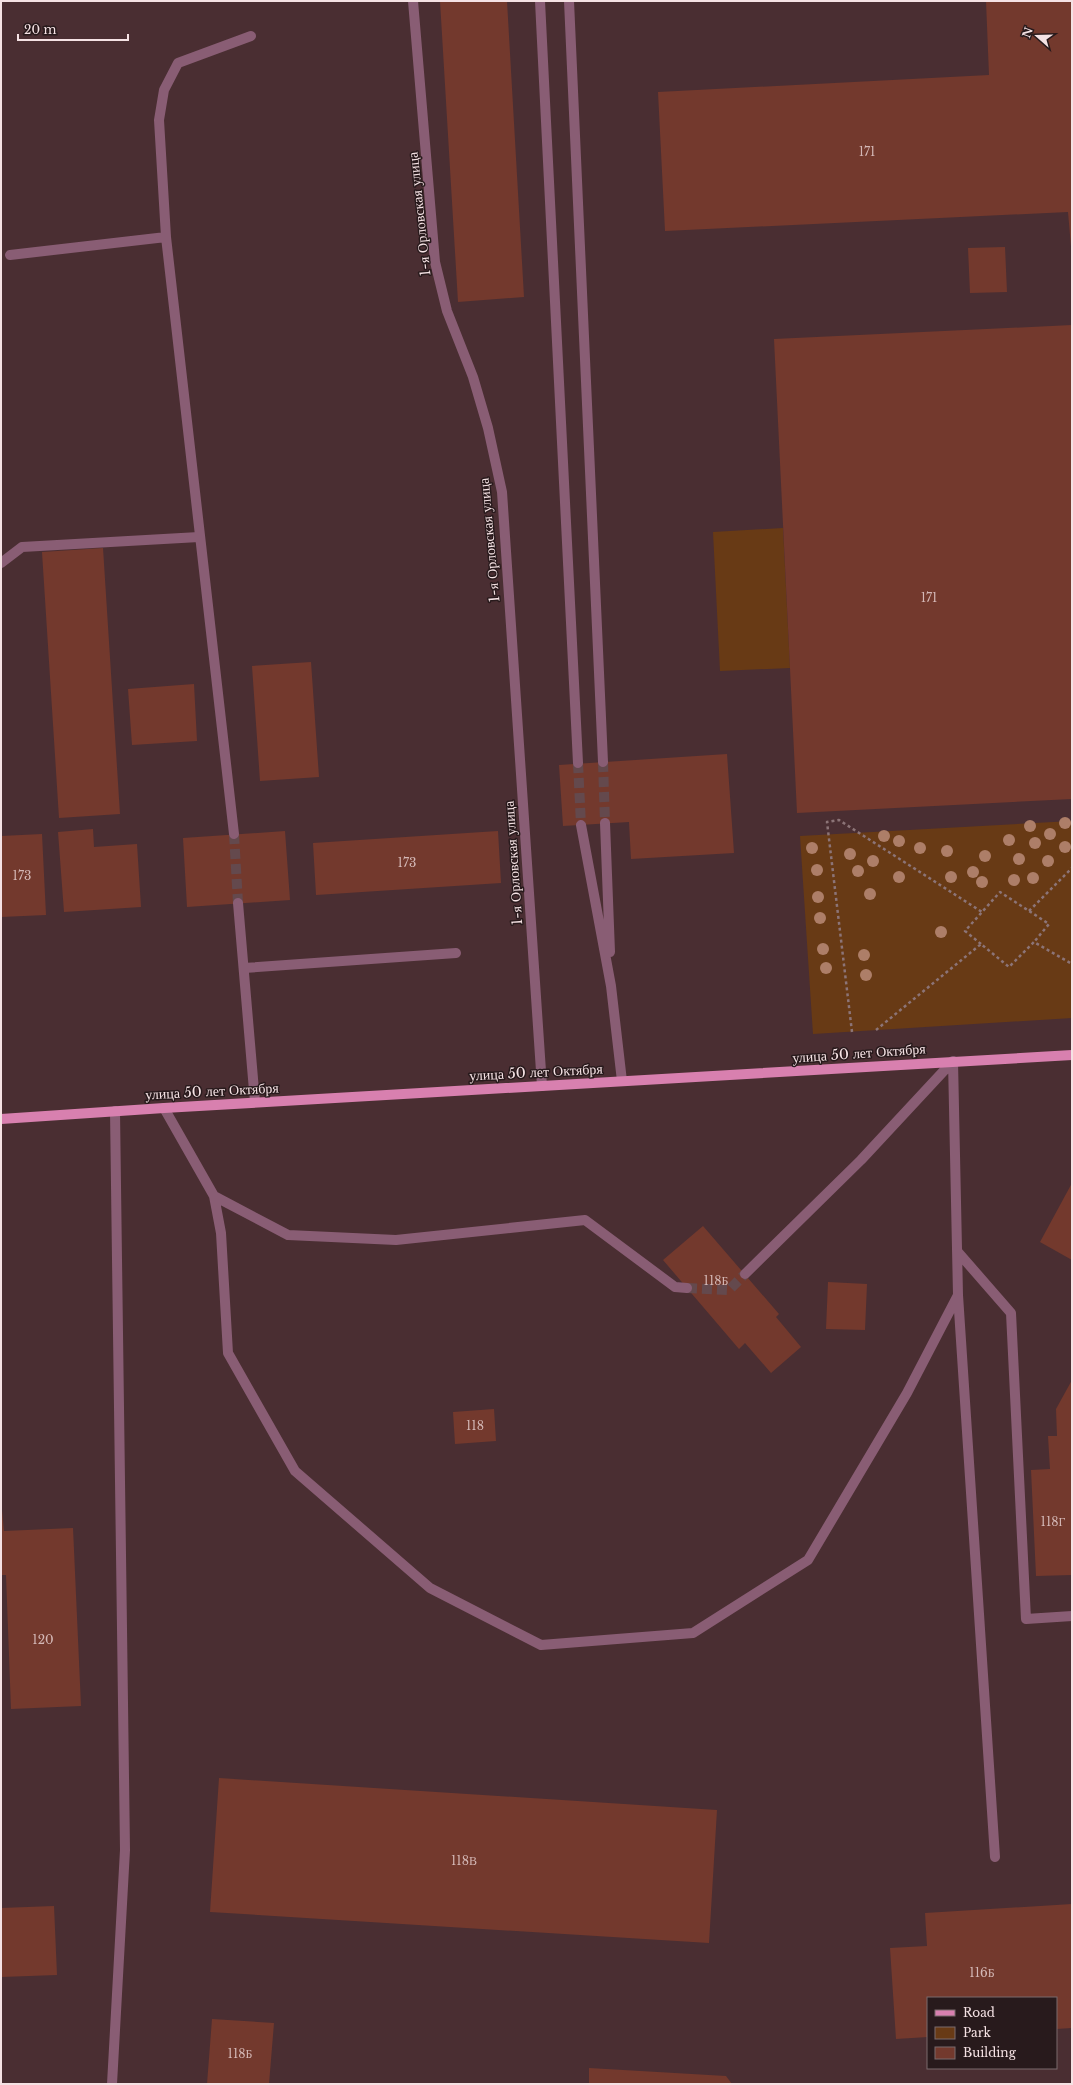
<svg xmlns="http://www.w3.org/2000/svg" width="1073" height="2085" viewBox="0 0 1073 2085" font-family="'Libre Baskerville',serif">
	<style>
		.green { fill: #683a15 }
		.building { fill: #73392d }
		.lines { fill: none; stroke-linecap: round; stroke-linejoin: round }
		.minor-tunnel { stroke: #64494d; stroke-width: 10; stroke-dasharray: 10 5; stroke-linecap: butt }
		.path { stroke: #8c7477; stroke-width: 2.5; stroke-dasharray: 3 3; stroke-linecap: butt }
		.minor { stroke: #895d74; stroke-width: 10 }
		.major { stroke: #d880af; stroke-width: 10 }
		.tree { fill: #ad7e68 }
		.labels { text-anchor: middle; stroke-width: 3; stroke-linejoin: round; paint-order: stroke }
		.number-label { font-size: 12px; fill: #d4b8b6 }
		.street-label { font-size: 14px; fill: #f5e2e4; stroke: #281a1c }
	</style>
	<rect width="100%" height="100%" fill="#4a2e32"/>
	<!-- green -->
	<path class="green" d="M783,528L790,668L720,671L713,532Z
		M1072,821V1018L813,1034L800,836Z"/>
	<!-- building -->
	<path class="building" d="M440,1H507L524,297L458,302Z
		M986,1H1072V258L1068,212L665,231L658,92L989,75Z
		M1005,247L1007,292L970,293L968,248Z
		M1072,325V799L797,813L774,339Z
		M103,548L120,814L59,818L42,552Z
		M311,662L319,777L260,781L252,666Z
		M194,684L197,741L132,745L128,689Z
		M727,754L734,853L631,859L629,822L563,826L559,765Z
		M93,829L94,847L137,844L141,907L64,912L58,832Z
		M285,831L290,900L187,907L183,838Z
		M498,831L501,883L316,895L313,843Z
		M42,834L46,915L1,917V836Z
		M1072,1183V1260L1040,1242Z
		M703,1226L779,1314L776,1317L801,1347L771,1373L745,1343L739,1349L663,1260Z
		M828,1282L867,1284L865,1330L826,1329Z
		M1072,1380V1575L1036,1576L1031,1470L1050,1469L1048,1436H1057L1056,1409Z
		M494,1409L496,1441L455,1444L453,1412Z
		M1,1500L4,1531L73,1528L81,1706L11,1709L6,1575H1Z
		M219,1778L717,1810L709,1943L210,1912Z
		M1072,1904V2028L1056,2029V1998H928V2037L896,2039L890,1948L927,1946L925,1913Z
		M54,1906L57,1975L1,1977V1908Z
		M212,2019L274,2023L269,2084H207Z
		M589,2068L726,2076L732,2084H589Z"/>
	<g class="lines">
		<!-- minor-tunnel -->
		<path class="minor-tunnel" d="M603,762L605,823
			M578,763L581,825
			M234,834L238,903
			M687,1288L729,1290L745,1274"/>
		<!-- path -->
		<path class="path" d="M1029,911L1072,868
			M981,944L965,931L1000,892L1049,924L1034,942
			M876,1030L981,944L1009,967L1034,942L1072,964
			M852,1032L827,822L839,820L982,912"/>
		<!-- minor -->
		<path class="minor" d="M413,1L435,262L447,311L473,377L488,428L502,492L542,1086
			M540,1L578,763
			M569,1L603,762
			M10,255L166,237
			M1,563L22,547L199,537
			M605,823L610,952
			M581,825L611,986L622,1081
			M234,834L166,237L159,120L164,90L178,63L251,36
			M238,903L255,1102
			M244,968L456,953
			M164,1108L214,1196L288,1235L396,1240L585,1220L675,1287L687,1288
			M214,1196L221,1233L228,1353L295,1471L430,1588L541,1645L693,1633L808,1560L907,1393L958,1295L953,1061
			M957,1251L1011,1313L1026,1619L1072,1616
			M745,1274L861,1160L953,1061
			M958,1295L995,1857
			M112,2084L125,1850L115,1111"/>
		<!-- major -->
		<path class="major" d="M1,1119L164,1108L1072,1055"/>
	</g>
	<!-- trees -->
	<g class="tree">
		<circle cx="1065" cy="823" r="6"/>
		<circle cx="1030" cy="826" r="6"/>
		<circle cx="1050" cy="834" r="6"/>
		<circle cx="884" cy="836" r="6"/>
		<circle cx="1009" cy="840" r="6"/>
		<circle cx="899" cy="841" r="6"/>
		<circle cx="1035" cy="843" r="6"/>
		<circle cx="1065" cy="847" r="6"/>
		<circle cx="812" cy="848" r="6"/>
		<circle cx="920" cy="848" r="6"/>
		<circle cx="947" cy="851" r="6"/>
		<circle cx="850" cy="854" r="6"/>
		<circle cx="985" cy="856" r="6"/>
		<circle cx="1019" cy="859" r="6"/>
		<circle cx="873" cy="861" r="6"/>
		<circle cx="1048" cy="861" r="6"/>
		<circle cx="817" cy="870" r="6"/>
		<circle cx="858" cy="871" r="6"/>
		<circle cx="973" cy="872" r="6"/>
		<circle cx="899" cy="877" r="6"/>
		<circle cx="951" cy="877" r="6"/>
		<circle cx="1033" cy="878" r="6"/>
		<circle cx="1014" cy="880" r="6"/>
		<circle cx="982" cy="882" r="6"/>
		<circle cx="870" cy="894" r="6"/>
		<circle cx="818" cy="897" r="6"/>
		<circle cx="820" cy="918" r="6"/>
		<circle cx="941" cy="932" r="6"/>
		<circle cx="823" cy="949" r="6"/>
		<circle cx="864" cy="955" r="6"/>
		<circle cx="826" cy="968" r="6"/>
		<circle cx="866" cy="975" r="6"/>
	</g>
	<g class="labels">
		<!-- number labels -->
		<g class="number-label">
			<text x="867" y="156">171</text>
			<text x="929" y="602">171</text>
			<text x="407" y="867">173</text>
			<text x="22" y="880">173</text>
			<text x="716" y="1285">118Б</text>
			<text x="475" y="1430">118</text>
			<text x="1053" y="1526">118Г</text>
			<text x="43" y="1644">120</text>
			<text x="464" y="1865">118В</text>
			<text x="982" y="1977">116Б</text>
			<text x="240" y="2058">118Б</text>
		</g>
		<!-- street labels -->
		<g class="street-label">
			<text transform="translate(419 214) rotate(-96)" y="5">1-я Орловская улица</text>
			<text transform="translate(489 540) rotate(-95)" y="5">1-я Орловская улица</text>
			<text transform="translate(513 863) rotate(-94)" y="5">1-я Орловская улица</text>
			<text transform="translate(859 1053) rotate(-4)" y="5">улица 50 лет Октября</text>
			<text transform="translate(536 1072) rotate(-3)" y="5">улица 50 лет Октября</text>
			<text transform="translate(212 1091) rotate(-3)" y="5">улица 50 лет Октября</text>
		</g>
	</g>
	<!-- border -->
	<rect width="1073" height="2085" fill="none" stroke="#f5e2e4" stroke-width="4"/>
	<!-- legend -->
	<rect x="927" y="1997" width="130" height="72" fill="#281a1c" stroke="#7a6a6c"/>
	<rect x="935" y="2010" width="20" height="6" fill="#d880af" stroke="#7a6a6c"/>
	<text x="963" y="2017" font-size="12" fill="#f5e2e4">Road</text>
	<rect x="935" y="2027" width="20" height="12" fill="#683a15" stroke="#7a6a6c"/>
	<text x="963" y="2037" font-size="12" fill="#f5e2e4">Park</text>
	<rect x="935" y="2047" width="20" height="12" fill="#73392d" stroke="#7a6a6c"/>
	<text x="963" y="2057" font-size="12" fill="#f5e2e4">Building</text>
	<!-- north arrow -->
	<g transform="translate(1037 36) rotate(290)" stroke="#281a1c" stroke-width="3" paint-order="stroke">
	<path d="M0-3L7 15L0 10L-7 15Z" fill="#f5e2e4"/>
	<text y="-6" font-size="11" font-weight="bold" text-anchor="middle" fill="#f5e2e4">N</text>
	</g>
	<!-- scale -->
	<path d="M18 34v6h110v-6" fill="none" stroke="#f5e2e4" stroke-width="2"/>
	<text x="24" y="34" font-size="12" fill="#f5e2e4" stroke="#281a1c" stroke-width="3" paint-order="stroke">20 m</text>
</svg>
